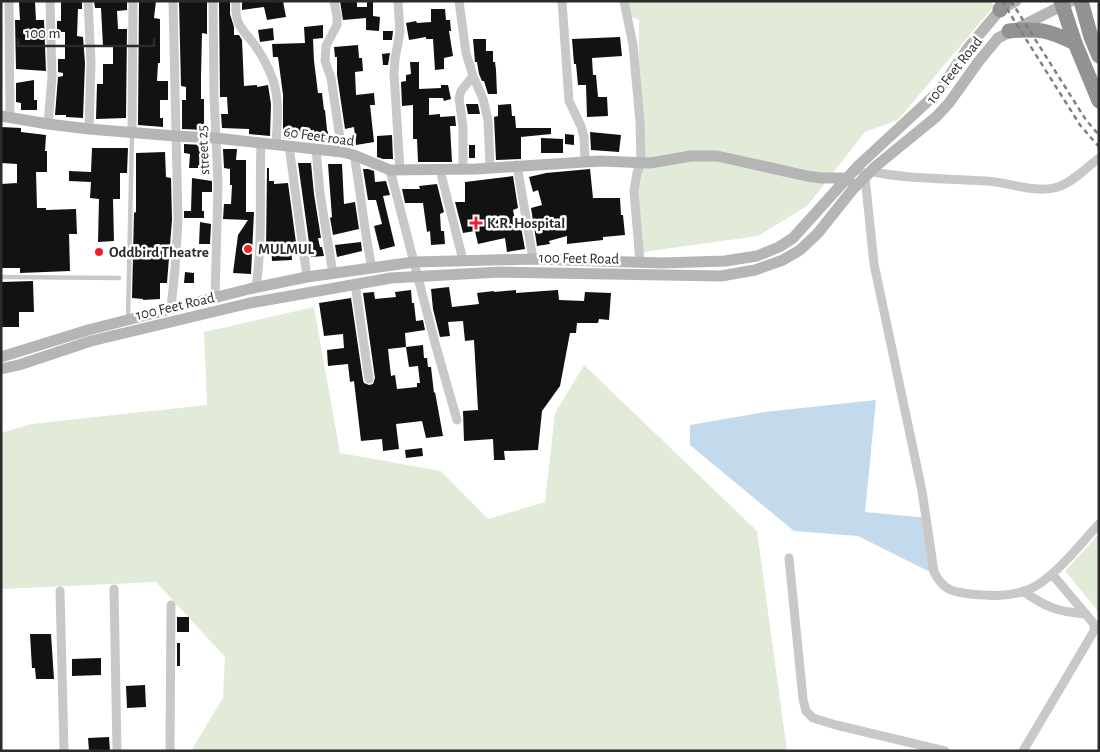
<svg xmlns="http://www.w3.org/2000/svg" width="1100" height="752" viewBox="0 0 1100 752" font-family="'Alegreya Sans',sans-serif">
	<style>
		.green { fill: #e1ebd7 }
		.water { fill: #c2daec }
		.building { fill: #121212; fill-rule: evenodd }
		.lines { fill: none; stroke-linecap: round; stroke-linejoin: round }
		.lane { stroke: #c8c8c8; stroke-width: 4.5 }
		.street { stroke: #c8c8c8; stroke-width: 9 }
		.secondary { stroke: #b5b5b5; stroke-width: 11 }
		.highway { stroke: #929292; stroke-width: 15 }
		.rail { stroke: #808080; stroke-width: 2.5; stroke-dasharray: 5 4; stroke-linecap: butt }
		.poi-dot { fill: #f02029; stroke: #fff; stroke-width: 2 }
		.labels { text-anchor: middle; stroke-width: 5; stroke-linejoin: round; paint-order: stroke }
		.street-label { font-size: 15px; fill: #2b2b2b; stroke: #fff }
		.poi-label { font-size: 15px; font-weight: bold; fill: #2b2b2b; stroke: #fff; text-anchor: start }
	</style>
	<rect width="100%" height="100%" fill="#fff"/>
	<!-- green -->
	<path class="green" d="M622,1H991L994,6L898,120L865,132L807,206L758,236L636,253L639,20L626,14Z
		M314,307L340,453L441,471L488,519L545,502L555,413L584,365L757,531L787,751H191L223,698L225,657L156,582L1,589V433L31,424L207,405L204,332Z
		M1099,534V612L1065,571Z"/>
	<!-- water -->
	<path class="water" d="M876,400L865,512L929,518L930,572L858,536L794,531L690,445V425L765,412Z"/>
	<!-- building -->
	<path class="building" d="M61,1H82V9H78L77,36L83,37L85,63L83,118L66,117V115H55L58,77L63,76V73L58,72V59H65V32H57V21H61Z
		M94,1H127V10L117,11L118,29H127L126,118L96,119L97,84H103V64H113V46H103L101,8H95Z
		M139,1H156L154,18L160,19V63H158L157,81H168V100H160V118H163V127L138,125Z
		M179,1H207V34L202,33L201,76V99H204V130L182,129V100H186V87L181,86Z
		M219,1H230V14L234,27V35H239L242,40L244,86L257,85V87L268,85L271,104L270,136L249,134V129L222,128L221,114H228L227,97H220Z
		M242,1H283L286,17L267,20L264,7L242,10Z
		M340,1H357V7H367V1H373V16L380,17L379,31L366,30V18L343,20Z
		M19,2H35L36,20H44L46,71L16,69L15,20H20Z
		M431,9H445L446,20H450L451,31H449L453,56L444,58V69L435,70L433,39H426V37L409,40L406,23L416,21L417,23L431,22Z
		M323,25V38L313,39L314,61L318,93H322L324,110H325L327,130L331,140L316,142L314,130L294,133L295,139L283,138V95L278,57H273L272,44L305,43L304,27Z
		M273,28L274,40L260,42L258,30Z
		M383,31H393L392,40H383Z
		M620,37L622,56L592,58L593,75H596L598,97H607L608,116L587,117L586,85H578L576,64H574L572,39Z
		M473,39H486V51H493V62H495L496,70L497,94H488L484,81H482L479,74L477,62H475Z
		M358,45L359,58H362L363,71L355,72L356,95L374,93L375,105H370L374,142L356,145L354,127L345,129L337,75V57H335L334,47Z
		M390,53L388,65H383L382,54Z
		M410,62H419V89L441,88V85H448L451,99L444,101L443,98H429V115L440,114V117L455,116L456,126H450L452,162H418L417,139H413V105L402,106L401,82L406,81V75L411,74Z
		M34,80V100H37V110H21V103L16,102V83Z
		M466,104H478L480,114H468Z
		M511,104L512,116H515L516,128H551V134L521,137V159L496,160L494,117L498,116V105Z
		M1,127L21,128V132L46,135L45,151H47V172H36L37,208H46V210L76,209L77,234H69L70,271L20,273V268H1V184L17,183V164L1,163Z
		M590,132L621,135L619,152L591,150Z
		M565,134L574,135V145L565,144Z
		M392,135L393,159H383L377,157V136Z
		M541,138L563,139V153H541Z
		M184,144L202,145L203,168H189L190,154L184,153Z
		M469,145H475V158H469Z
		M92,148H128L127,173H120V199H113L114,241L98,242L99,199L90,198L91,182L69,181V171L91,172Z
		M223,149H237L236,160H246V212H254L251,274L233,273L238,235L248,220L223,219L224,204H231L232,185H230V169L224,168Z
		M165,152L166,177L171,178L172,220L167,283H160V299L143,300V299L132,298L134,213L136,212V153Z
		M298,163H311L314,194L321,238H318L320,247H322L324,256L311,257Z
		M328,164H342L344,204L355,202L359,229L333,235L330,218L332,217Z
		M267,168H269V181H274V184L288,183L297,250H291L292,260L272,261L271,241L266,251Z
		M363,169H368L374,171L375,182L386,181L390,195L383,196L395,246L380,250L374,226L382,224L376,200H368Z
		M590,169L593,198H620L621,215H623L625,235L603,237V240L567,244V236L549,241L550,244L537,246L531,208L542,205L538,190L533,192L529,177L546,173Z
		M513,176L518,208L513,210L517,228L521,227L525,249L507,252L505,238L478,244L475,231L463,233L455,202H465V182Z
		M192,178L212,181V192H202V211H204V218H184V211H191Z
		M437,184L444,212L440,214L441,231H444L445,244L431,245L430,231L427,232L423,203H405L402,189H420L419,186Z
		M200,222L211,224L210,244H199Z
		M361,242L362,251L337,257L335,245Z
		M185,272L194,273V283H184Z
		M33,281L34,312H19V327H1V282Z
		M449,287L452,307L479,304L477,293L494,291V292L516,290V293L558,290L559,300L584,301L585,292L611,293L609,320L599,319L598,323H577L576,333H570L560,386L542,411L538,450L504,451L505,460H494L493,439L464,441L463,411L478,410L474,340L465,341L463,321L448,322L450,336L440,337L433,309L431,289Z
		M411,290L412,303H414L416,321L423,320L425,330L405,333L406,347L423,345L424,358H427L428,367H431L434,393L435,392L443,436L426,438L422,421L396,424L399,449L383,451L382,439L361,441L354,381L350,382L348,364L328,366L327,350L344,348L343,334L324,336L319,303L351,298L363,380L364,383L369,385L373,384L375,378L363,293L374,292L375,299L396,297L395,292ZM406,347L409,367L418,366L420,383H417V387L397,389L395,375L391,376L388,349Z
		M422,448L423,456L406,458L405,450Z
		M177,617H189V632H177Z
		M30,634H51L54,679H36L35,668H32Z
		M177,643H180V666H177Z
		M101,658V675L72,676V659Z
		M145,685L146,707L127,708L126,686Z
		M109,737L110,751H89L88,738Z"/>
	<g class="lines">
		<!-- lane -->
		<path class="lane" d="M1,277L119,278
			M128,318L132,134"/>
		<!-- street -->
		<path class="street" d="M9,1L10,118
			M88,1L91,63L89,129
			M213,1L214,95L218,185L215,297
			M236,1C235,21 238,25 250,39C259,50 268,66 273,80C280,100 277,124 276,145
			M334,1L337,16V25L326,46L325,61L331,78L342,152
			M398,1L400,32L395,59L394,73L400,170
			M459,1L466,53L473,76L483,99L488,120L490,167
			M562,1L569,101L581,126L584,137L585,162
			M624,1L633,45L640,122L641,163L637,173L634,191L640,262
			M48,124L52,77L50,1
			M132,132L133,1
			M289,146L307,277
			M316,149L320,193L333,274
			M354,155C361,193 364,231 372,268
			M517,165L533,259
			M858,166L865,177L874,264L922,491L934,572C943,590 952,592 971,594C991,596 1009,597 1028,590C1054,579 1080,544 1099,524
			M390,170L435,343L457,420
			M440,170L463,260
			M463,170V127L459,98L461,91L473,76
			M870,171C909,180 947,178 986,181C1008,182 1036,194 1058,187C1073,182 1086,168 1099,158
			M355,284L369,379
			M256,288C263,240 259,192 261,144
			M171,308L175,269L178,220L173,1
			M789,558L803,699L806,711L813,718L836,725L945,751
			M114,589L117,751
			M60,591L64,751
			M1023,591C1045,607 1058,612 1086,614
			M170,751L171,605
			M1023,751L1094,631V624L1089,618L1052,574"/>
		<!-- secondary -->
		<path class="secondary" d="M1,116L48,124L89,129L175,136L216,138L342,152L354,155L390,170L476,169L600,161L650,163L691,156H717L807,176L821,178H847L849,180
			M1,357L88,330L249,289L307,277L414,262L533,259L662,263L725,261L757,256L779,247L793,238L858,166L939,91L968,48L1000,10L1016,1
			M1,369L19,365L91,341L250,303L391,278L500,272L721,276L755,270L783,260L800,250L818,233L853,189L876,166L936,117L949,103L979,61L998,38L1071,1"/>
		<!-- highway -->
		<path class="highway" d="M1061,1L1075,43L1099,101
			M1081,1L1091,37L1099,56
			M1000,10L1005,1
			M1009,31C1039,28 1048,30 1075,43"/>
		<!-- rail -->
		<path class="rail" d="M1002,1L1080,125L1099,147
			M1011,1L1086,120L1099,135"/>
	</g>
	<!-- markers -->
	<g class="poi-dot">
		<path d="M473.5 215.5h5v5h5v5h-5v5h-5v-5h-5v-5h5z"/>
		<circle cx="248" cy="249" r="5"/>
		<circle cx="99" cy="252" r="5"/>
	</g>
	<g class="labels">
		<!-- street labels -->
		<g class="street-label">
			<text transform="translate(954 70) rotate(-52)" y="5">100 Feet Road</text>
			<text transform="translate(319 136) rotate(8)" y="5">60 Feet road</text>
			<text transform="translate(203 150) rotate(-93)" y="5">street 25</text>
			<text transform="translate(579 258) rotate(1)" y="5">100 Feet Road</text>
			<text transform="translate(175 306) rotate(-13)" y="5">100 Feet Road</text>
		</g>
		<!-- poi labels -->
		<g class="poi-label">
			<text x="487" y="228">K.R. Hospital</text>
			<text x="258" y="254">MULMUL</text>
			<text x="109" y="257">Oddbird Theatre</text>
		</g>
	</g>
	<!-- border -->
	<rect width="1100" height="752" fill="none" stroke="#2b2b2b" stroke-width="5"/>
	<!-- scale -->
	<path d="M18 38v8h136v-8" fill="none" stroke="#2b2b2b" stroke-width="2.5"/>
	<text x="25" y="38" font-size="15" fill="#2b2b2b" stroke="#ffffff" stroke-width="4" paint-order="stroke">100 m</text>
</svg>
